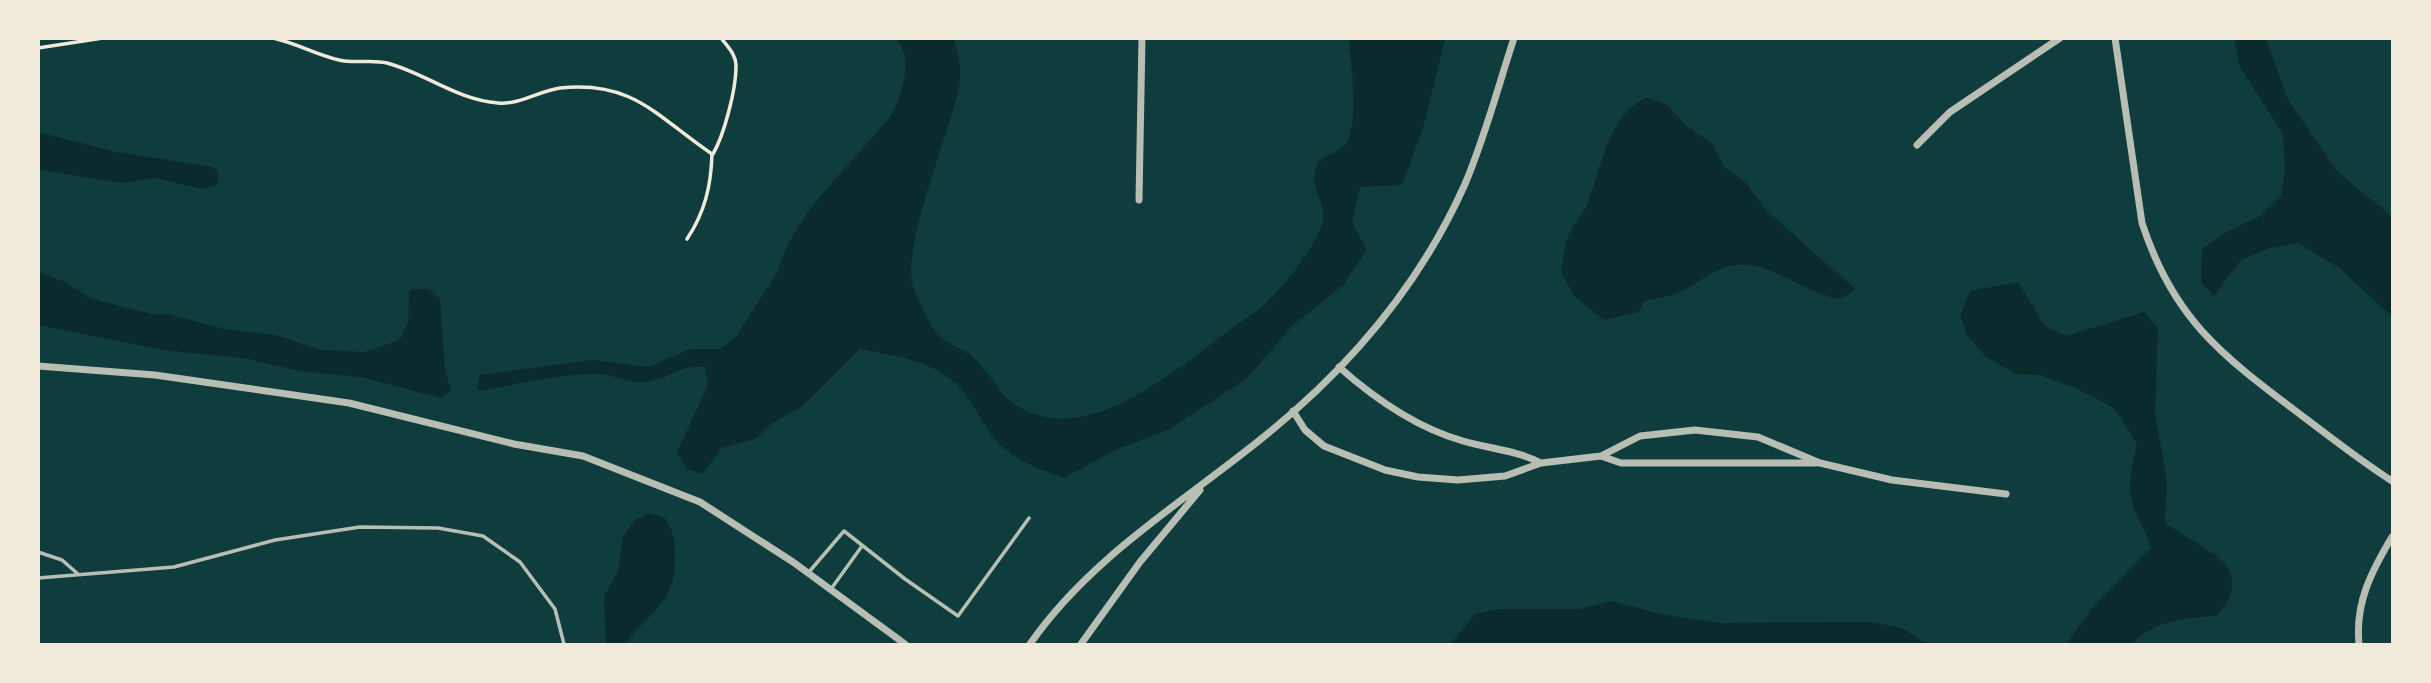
<svg xmlns="http://www.w3.org/2000/svg" width="2431" height="683" viewBox="0 0 2431 683" font-family="Signika,sans-serif">
	<style>
		.water { fill: #0a2a2b }
		.lines { fill: none; stroke-linecap: round; stroke-linejoin: round }
		.path { stroke: #f1e9da; stroke-width: 3.5 }
		.service { stroke: #b8beb3; stroke-width: 3.5 }
		.minor { stroke: #b8beb3; stroke-width: 7 }
	</style>
	<rect width="100%" height="100%" fill="#0f3d3e"/>
	<!-- water -->
	<path class="water" d="M954,38C957,52 962,66 960,80C954,126 898,250 914,290C920,303 929,326 939,336C949,346 965,348 975,359C1000,384 1001,405 1041,416C1103,433 1182,366 1228,331C1240,322 1255,314 1266,303C1285,285 1305,259 1317,236C1334,206 1310,196 1315,170C1319,154 1337,155 1346,143C1359,125 1351,61 1349,39H1445L1423,128L1402,185L1360,187L1352,223L1367,250L1343,285L1293,325L1246,379L1168,430L1115,450L1064,478C1039,469 1012,460 995,439C976,416 970,389 942,373C917,358 888,355 860,349L803,406L774,422L755,439L722,448L702,474L687,469L677,452L708,385L705,367C676,364 670,380 644,382C627,384 613,374 597,374C558,374 519,384 481,391L477,388L480,375L592,360L648,367L690,349H720L735,338L777,273C796,209 852,166 892,114C902,94 915,56 895,39Z
		M2234,39H2266L2288,100L2337,171L2392,217V316L2339,268L2298,243L2270,248L2241,260L2214,296L2201,283L2202,249L2223,234L2260,216L2281,196L2285,170L2283,134L2240,67Z
		M1647,97L1667,105L1686,125L1712,144L1725,168L1745,182L1766,210L1855,289L1841,299C1805,295 1771,260 1734,265C1715,268 1702,280 1686,289C1674,296 1657,298 1644,301L1639,312L1605,320L1575,297L1561,273C1563,261 1564,247 1568,236C1573,224 1583,215 1588,203C1602,166 1607,117 1647,97Z
		M38,132L117,152L212,167L218,171V185L203,189L155,178L122,183L39,170Z
		M39,272L65,282L90,298L123,307L157,315L168,314L225,329L276,335L320,350L365,352L399,340L408,323L409,292L412,289H429L440,299L445,370L451,390L440,398L361,377L305,372L242,358L163,350L39,325Z
		M2018,282L2045,326L2066,336L2144,312L2158,329L2155,415L2167,480L2165,523C2199,548 2263,566 2216,616C2186,618 2154,620 2132,644H2067L2091,609L2151,548C2147,531 2136,517 2132,501C2127,482 2133,462 2137,444L2115,409L2078,389L2040,375L2016,374L1985,356L1968,337L1960,316L1970,291Z
		M648,513L665,518C674,532 675,541 675,558C676,604 649,612 625,644H606L604,596L618,572L623,536L634,521Z
		M1612,601L1665,615L1721,623L1871,622L1902,628L1926,644H1450L1476,614L1499,609H1579Z"/>
	<g class="lines">
		<!-- path -->
		<path class="path" d="M273,38C296,43 317,55 339,60C355,64 371,59 387,63C425,73 457,100 498,103C519,105 539,91 560,88C634,80 658,118 712,154C711,186 705,212 687,239
			M38,48L103,38
			M713,154C724,135 736,90 736,67C737,56 728,47 721,38"/>
		<!-- service -->
		<path class="service" d="M38,552L62,560L78,574
			M809,572L844,531L905,579L958,616L1029,518
			M38,578L174,567L275,540L360,527L438,528L483,536L520,562L555,609L564,644
			M831,589L862,546"/>
		<!-- minor -->
		<path class="minor" d="M2115,38L2142,223C2173,318 2220,354 2297,412C2329,436 2359,460 2392,481
			M1917,145L1950,112L2060,38
			M1139,200L1142,38
			M38,366L155,375L349,403L514,444L583,456L700,502L793,562L905,644
			M1339,367C1375,399 1417,428 1463,441C1490,449 1516,450 1541,463
			M1293,411L1305,430L1324,446L1385,470L1418,477L1458,480L1505,476L1541,463L1601,456L1640,436L1695,430L1758,437L1820,463L1892,480L2006,494
			M1601,456L1621,463H1816
			M1030,644C1091,556 1184,502 1266,435C1350,367 1421,283 1465,184C1485,137 1498,87 1514,38
			M1081,644L1140,562L1200,490
			M2359,644C2355,603 2371,572 2392,537"/>
	</g>
	<!-- border -->
	<rect width="2431" height="683" fill="none" stroke="#f1e9da" stroke-width="80"/>
</svg>
